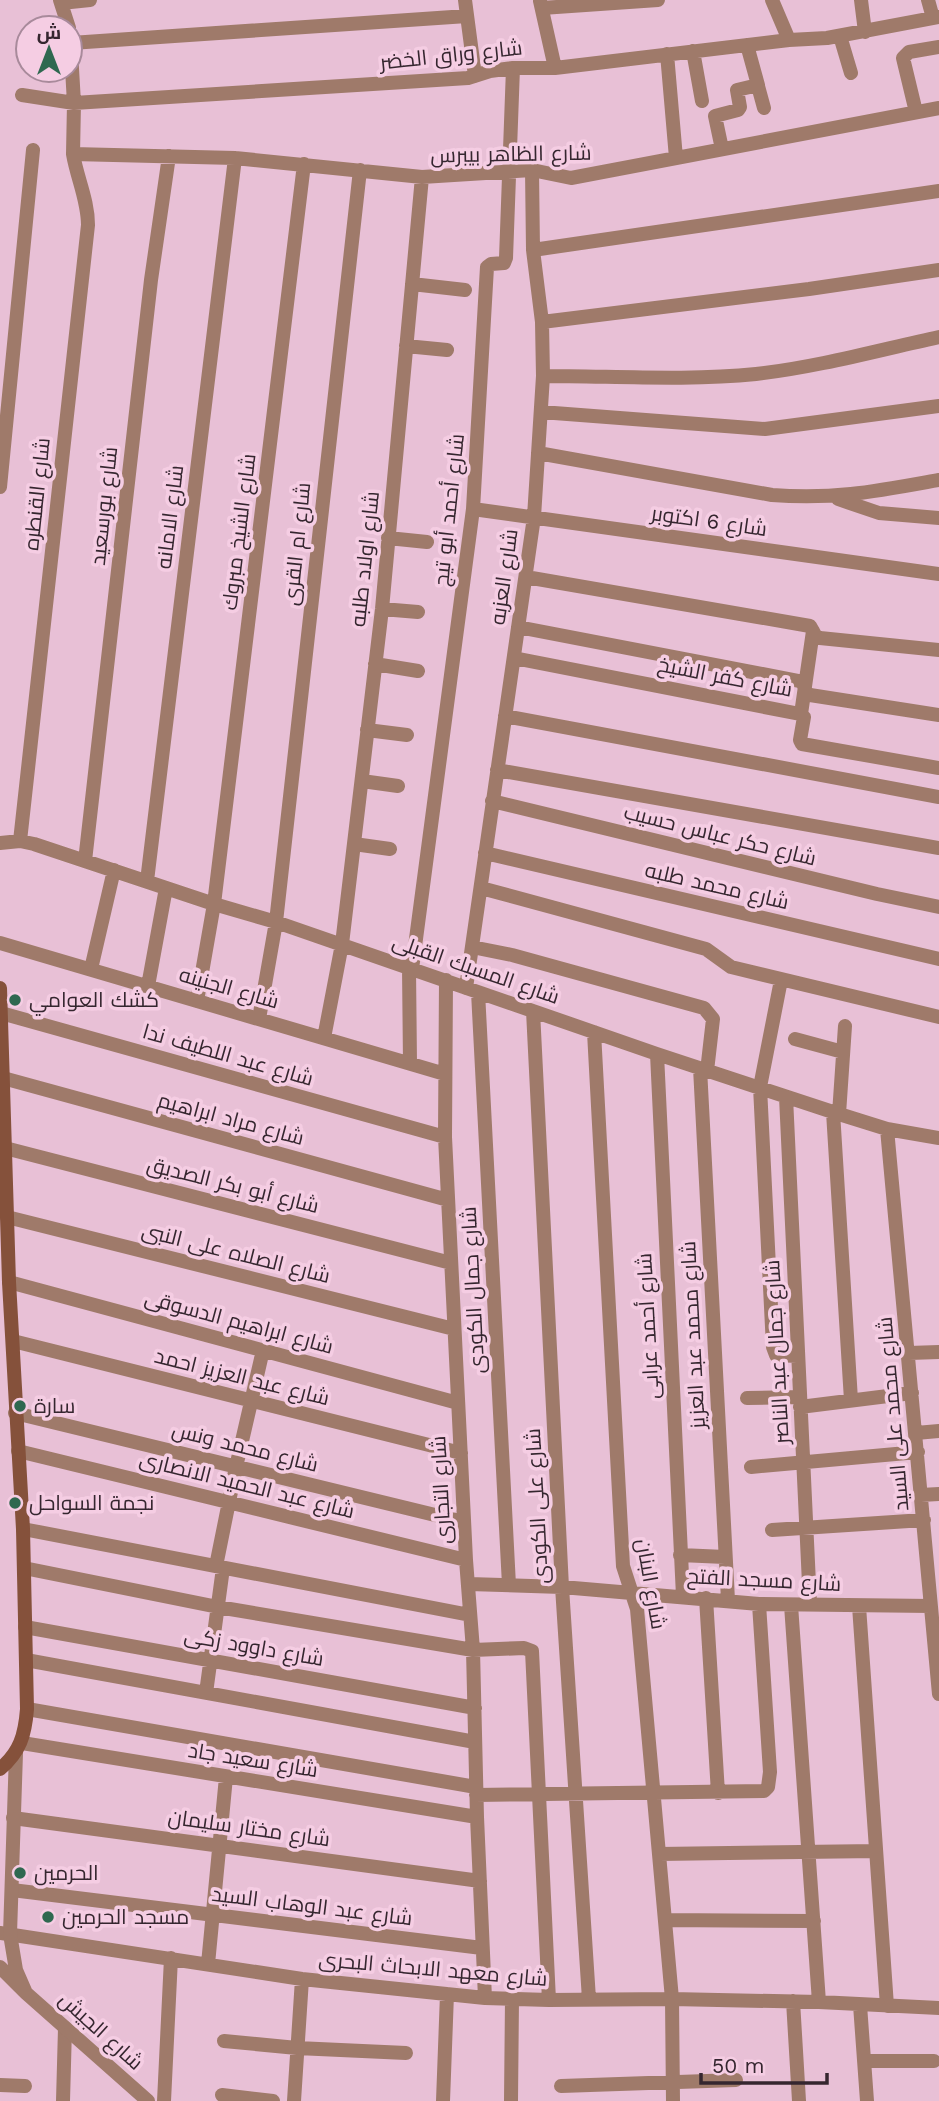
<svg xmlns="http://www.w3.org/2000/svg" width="939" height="2101" viewBox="0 0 939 2101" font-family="'Work Sans',Cairo,sans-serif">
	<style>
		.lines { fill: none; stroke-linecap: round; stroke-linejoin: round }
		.minor { stroke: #9f7a6a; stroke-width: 14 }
		.tertiary { stroke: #9f7a6a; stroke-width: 14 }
		.secondary { stroke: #85513b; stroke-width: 14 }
		.poi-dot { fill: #2f6850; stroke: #f5cde3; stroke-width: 2.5 }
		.labels { text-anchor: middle; stroke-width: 7; stroke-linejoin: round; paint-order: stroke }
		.street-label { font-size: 21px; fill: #35262f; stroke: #f5cde3 }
		.poi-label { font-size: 21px; fill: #35262f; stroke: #f5cde3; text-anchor: start }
	</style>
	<rect width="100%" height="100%" fill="#e8c0d6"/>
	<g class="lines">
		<!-- minor -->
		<path class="minor" d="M60,0L69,28
			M465,0L475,76
			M772,0L789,40
			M861,0L865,32
			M928,0L933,18
			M540,1L555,68
			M61,3L90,0
			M542,8L658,0
			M70,34L74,103L73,154L235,158L422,177L532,170L571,178L939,108
			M840,36L851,73
			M71,43L467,16
			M693,51L702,101
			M667,54L676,158
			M758,86L764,108
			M22,95L74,103L468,78L490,71L513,68H555L789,40L827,38L939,17
			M916,112L903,58L909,52L939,47
			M722,149L715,116L738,110L740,107L737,90L758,85L747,45
			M533,250L939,191
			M412,284L465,290
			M542,322L809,289L939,270
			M406,346L447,350
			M543,376C614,376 686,381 756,374C818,367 879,350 939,337
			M541,412L765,429L939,406
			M538,453L772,495C835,500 878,491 939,480
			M0,487L33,150
			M838,499L879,513L939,518
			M473,509L939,574
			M388,538L427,542
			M526,577L810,626L815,635L820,638L939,650
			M382,609L418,612
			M518,627L799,681L803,683L806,692L810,695L939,715
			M514,658L800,714L804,717L800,740L802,744L939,768
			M375,664L418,671
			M801,714L813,631
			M505,716L939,797
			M367,730L407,735
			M497,770L939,848
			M362,781L398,786
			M492,801L877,894L939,907
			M20,841L88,225C88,200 77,178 73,154
			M0,843L20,841L34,844L214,904L276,922L657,1054L839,1114L887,1129L939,1138
			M354,844L390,849
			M485,853L939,959
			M85,861L151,280L169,156
			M147,881L235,158
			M481,888L706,949L731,967L939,1017
			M0,943L445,1074
			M472,947L512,955L704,1008L713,1019L707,1071
			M409,968L410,1063
			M91,969L114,870
			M412,969L473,509L487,267L491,264L504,263L506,258L513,68
			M446,980L445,1137L466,1560L473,1650L477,1817L485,1998
			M781,980L760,1087L773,1347L776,1355L797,1356
			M148,986L166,888
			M466,988L534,517L543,376L542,322L533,250L532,170
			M478,992L509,1585
			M197,1001L214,904L304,164
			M533,1011L562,1587L589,1999
			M1,1013L445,1137
			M259,1019L276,922L360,170
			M594,1032L623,1566L637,1609L672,1999L673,2101
			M324,1038L342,944L382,609L422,177
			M795,1039L843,1052
			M657,1054L683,1596
			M700,1068L728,1600
			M3,1078L448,1200
			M786,1097L810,1605
			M833,1112L851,1400
			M839,1114L845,1026
			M887,1129L939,1694
			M5,1148L451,1263
			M7,1217L454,1329
			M9,1282L458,1403
			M13,1341L461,1453
			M909,1353L939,1352
			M747,1398L799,1397
			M800,1407L912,1393
			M15,1413L464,1522
			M916,1433L939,1431
			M18,1451L466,1560
			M751,1467L918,1452
			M921,1495L939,1494
			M23,1529L470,1615
			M772,1530L924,1520
			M680,1555L725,1557
			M216,1566L236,1467L263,1350
			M24,1568L218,1607L473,1650L524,1648L532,1651L549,2000
			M469,1584L562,1587L759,1604L931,1606
			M706,1598L718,1793
			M791,1605L819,2002
			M859,1606L887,2006
			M25,1627L475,1708
			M26,1660L475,1742
			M206,1693L223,1568
			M27,1709L476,1787
			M22,1743L477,1817
			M476,1795L764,1791L768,1787L770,1772L759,1604
			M13,1818L480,1881
			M659,1854L876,1851
			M12,1890L482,1948
			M665,1920L814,1921
			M0,1933L302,1979L485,1998L549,2000L672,1999L819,2002L939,2008
			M208,1964L226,1777
			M793,2001L799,2101
			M860,2005L867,2101
			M224,2041L297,2048L406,2053
			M864,2061H934
			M0,2085L25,2086
			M561,2086L736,2080
			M222,2095L273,2101
			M63,2101L65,2028
			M164,2101L171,1958
			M294,2101L302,1979
			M443,2101L447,1994
			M511,2101L512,1999"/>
		<!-- tertiary -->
		<path class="tertiary" d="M16,1753L10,1934L16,1970L26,1993
			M0,1967L26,1993L148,2101"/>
		<!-- secondary -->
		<path class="secondary" d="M0,988L9,1282L23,1529L27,1709C25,1735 20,1752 0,1769"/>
	</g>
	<!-- markers -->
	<g class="poi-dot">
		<circle cx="15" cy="1000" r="7"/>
		<circle cx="20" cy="1406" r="7"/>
		<circle cx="15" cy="1503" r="7"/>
		<circle cx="20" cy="1873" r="7"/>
		<circle cx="48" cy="1917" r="7"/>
	</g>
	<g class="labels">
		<!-- street labels -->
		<g class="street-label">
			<text transform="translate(451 55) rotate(-6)" y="7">شارع وراق الخضر</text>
			<text transform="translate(511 154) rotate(-1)" y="7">شارع الظاهر بيبرس</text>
			<text transform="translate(37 494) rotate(-84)" y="7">شارع القنطره</text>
			<text transform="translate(104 506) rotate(-84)" y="7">شارع بورسعيد</text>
			<text transform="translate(449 510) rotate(-84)" y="7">شارع أحمد أبو تيج</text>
			<text transform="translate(170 517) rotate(-83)" y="7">شارع الامانه</text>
			<text transform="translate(709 521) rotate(8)" y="7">شارع 6 اكتوبر</text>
			<text transform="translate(239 532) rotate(-83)" y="7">شارع الشيخ مبروك</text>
			<text transform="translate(297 544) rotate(-84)" y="7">شارع ام القرى</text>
			<text transform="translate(365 559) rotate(-84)" y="7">شارع اولاد طلبه</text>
			<text transform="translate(504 577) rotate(-82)" y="7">شارع العزبه</text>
			<text transform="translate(725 677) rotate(11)" y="7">شارع كفر الشيخ</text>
			<text transform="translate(720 835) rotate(14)" y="7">شارع حكر عباس حسيب</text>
			<text transform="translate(717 886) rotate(13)" y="7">شارع محمد طلبه</text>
			<text transform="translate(476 969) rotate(19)" y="7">شارع المسبك القبلى</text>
			<text transform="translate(229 988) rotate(16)" y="7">شارع الجنينه</text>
			<text transform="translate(228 1055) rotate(16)" y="7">شارع عبد اللطيف ندا</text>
			<text transform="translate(231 1119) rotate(15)" y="7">شارع مراد ابراهيم</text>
			<text transform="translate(233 1185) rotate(14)" y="7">شارع أبو بكر الصديق</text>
			<text transform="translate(236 1253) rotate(14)" y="7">شارع الصلاه على النبى</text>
			<text transform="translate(473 1290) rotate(-93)" y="7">شارع جمال الكودى</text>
			<text transform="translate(239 1322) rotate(15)" y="7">شارع ابراهيم الدسوقى</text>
			<text transform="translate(648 1326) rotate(-93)" y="7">شارع أحمد عرابى</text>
			<text transform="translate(693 1335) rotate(-93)" y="7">شارع محمد عبد العزيز</text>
			<text transform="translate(777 1352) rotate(-93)" y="7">شارع جمال عبد الناصر</text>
			<text transform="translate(242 1377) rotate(14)" y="7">شارع عبد العزيز احمد</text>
			<text transform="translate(893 1414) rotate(-95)" y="7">شارع محمد على السيد</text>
			<text transform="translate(245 1447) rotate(14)" y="7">شارع محمد ونس</text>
			<text transform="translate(247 1485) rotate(14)" y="7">شارع عبد الحميد الانصارى</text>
			<text transform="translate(441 1490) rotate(-93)" y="7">شارع التجارى</text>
			<text transform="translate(537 1506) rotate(-93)" y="7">شارع على الكودى</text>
			<text transform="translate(764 1580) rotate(3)" y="7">شارع مسجد الفتح</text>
			<text transform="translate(651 1584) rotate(80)" y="7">شارع البنان</text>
			<text transform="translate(254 1647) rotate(10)" y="7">شارع داوود زكى</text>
			<text transform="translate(253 1760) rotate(9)" y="7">شارع سعيد جاد</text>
			<text transform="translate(249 1828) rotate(8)" y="7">شارع مختار سليمان</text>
			<text transform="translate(312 1906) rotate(7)" y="7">شارع عبد الوهاب السيد</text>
			<text transform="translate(433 1969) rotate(5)" y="7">شارع معهد الابحاث البحرى</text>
			<text transform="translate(101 2031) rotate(42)" y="7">شارع الجيش</text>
		</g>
		<!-- poi labels -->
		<g class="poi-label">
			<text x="29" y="1007">كشك العوامي</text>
			<text x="34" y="1413">سارة</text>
			<text x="29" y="1510">نجمة السواحل</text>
			<text x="34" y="1880">الحرمين</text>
			<text x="62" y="1924">مسجد الحرمين</text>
		</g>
	</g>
	<!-- north arrow -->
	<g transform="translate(49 49)"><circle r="33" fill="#f5cde3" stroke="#a88a9b" stroke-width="2"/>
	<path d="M0-5L12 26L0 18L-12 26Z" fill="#2f6850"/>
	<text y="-10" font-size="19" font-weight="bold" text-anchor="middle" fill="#35262f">ش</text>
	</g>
	<!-- scale -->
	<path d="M701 2073v10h126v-10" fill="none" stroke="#35262f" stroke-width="3.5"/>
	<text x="712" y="2073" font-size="21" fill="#35262f" stroke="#f5cde3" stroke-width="5" paint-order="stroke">50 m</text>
</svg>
